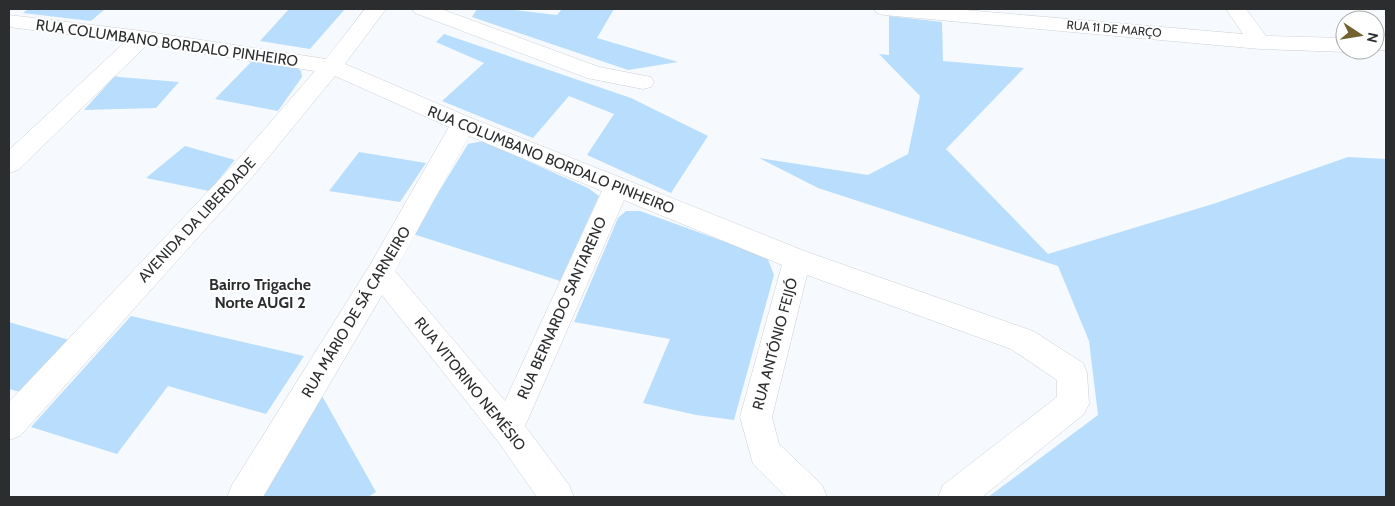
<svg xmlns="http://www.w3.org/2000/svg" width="1395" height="506" viewBox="0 0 1395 506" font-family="Cabin,sans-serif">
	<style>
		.green { fill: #b9ddfd }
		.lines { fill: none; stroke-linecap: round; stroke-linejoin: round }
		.minor-casing { stroke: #ccd0d3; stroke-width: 1 }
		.minor { fill: #fff; fill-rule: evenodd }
		.labels { text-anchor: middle; stroke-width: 4; stroke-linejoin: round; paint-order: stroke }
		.far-street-label { font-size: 12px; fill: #2b2d2e; stroke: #fff }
		.street-label { font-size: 15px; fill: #2b2d2e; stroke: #fff }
		.neighbourhood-label { font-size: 16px; font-weight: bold; fill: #2b2d2e; stroke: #fff }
	</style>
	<rect width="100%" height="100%" fill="#f6fafe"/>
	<!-- green -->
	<path class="green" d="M28,9H105L91,21L23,13Z
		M289,9H345L310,49L260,41Z
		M477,9H505L557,15L562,9H614L597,38L678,62L628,70L472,17Z
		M889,16L942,22L943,61L1024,68L946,149L1048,254L1216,203L1348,157L1386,159V497H988L1098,415L1089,341L1058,266L818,188L759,158L868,175L908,154L920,96L879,54L889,55Z
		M444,34L631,98L708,136L671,193L587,155L614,114L569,96L533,138L442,101L484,63L436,42Z
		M252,61L295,67L301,71L302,77L278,111L215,99Z
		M115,76L119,77L179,82L156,108L84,110Z
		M483,141L588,188L599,196L560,281L413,234L468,144Z
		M185,146L235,160L209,191L146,178Z
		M359,152L426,163L400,202L329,191Z
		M626,211H640L767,257L774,275L734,420L696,415L643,403L670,339L574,322L618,218Z
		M131,316L304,356L266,414L168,386L117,454L31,427Z
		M9,322L69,340L20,392L9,389Z
		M321,394L376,492L368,497H256Z"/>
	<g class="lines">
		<!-- minor casing -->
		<g class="minor-casing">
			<path id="minor" d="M365,9H386L345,64L471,118L807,252L1033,331L1083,363L1087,373L1089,404L1084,414L982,497H938L943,485L1057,397V380L1011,349L807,275L772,417L779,444L822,485L827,497H786L753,464L740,417L782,265L624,200L525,426L569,485L574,497H537L497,440L382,295L263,497H227L232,485L370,265L449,127L335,76L253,176L20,436L9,440V402L235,163L315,71L147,45L18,170L9,173V150L125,42L9,27V15L142,31L326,59ZM469,136L602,191L505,401L395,271Z
				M412,9H441L599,67L651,77L654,82L651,87L643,89L587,78L415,13Z
				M874,9H953L1243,34L1226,9H1246L1266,36L1345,38V50H1352L1345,52L1260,49L884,15L877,13Z
				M1386,36V50H1372H1375V37Z"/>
		</g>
		<!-- minor -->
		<use href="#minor" class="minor"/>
	</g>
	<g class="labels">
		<!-- far-street labels -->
		<g class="far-street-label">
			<text transform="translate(1114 29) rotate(5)" y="4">RUA 11 DE MARÇO</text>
		</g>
		<!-- street labels -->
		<g class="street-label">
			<text transform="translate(167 43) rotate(8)" y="5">RUA COLUMBANO BORDALO PINHEIRO</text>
			<text transform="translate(551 160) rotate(22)" y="5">RUA COLUMBANO BORDALO PINHEIRO</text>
			<text transform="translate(197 220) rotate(-47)" y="5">AVENIDA DA LIBERDADE</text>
			<text transform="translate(562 308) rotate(-66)" y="5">RUA BERNARDO SANTARENO</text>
			<text transform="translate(356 312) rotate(-59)" y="5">RUA MÁRIO DE SÁ CARNEIRO</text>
			<text transform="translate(775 344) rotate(-75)" y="5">RUA ANTÓNIO FEIJÓ</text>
			<text transform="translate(470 384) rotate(51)" y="5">RUA VITORINO NEMÉSIO</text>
		</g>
		<!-- neighbourhood labels -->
		<g class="neighbourhood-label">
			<text x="260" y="290">Bairro Trigache<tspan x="260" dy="18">Norte AUGI 2</tspan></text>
		</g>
	</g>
	<!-- border -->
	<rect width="1395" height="506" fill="none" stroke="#2b2d2e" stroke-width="20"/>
	<!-- north arrow -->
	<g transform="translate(1360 35) rotate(102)"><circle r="24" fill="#ffffff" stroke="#aaabab"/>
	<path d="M0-4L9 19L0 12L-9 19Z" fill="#726230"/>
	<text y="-8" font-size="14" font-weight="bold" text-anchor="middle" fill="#2b2d2e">N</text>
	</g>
</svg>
